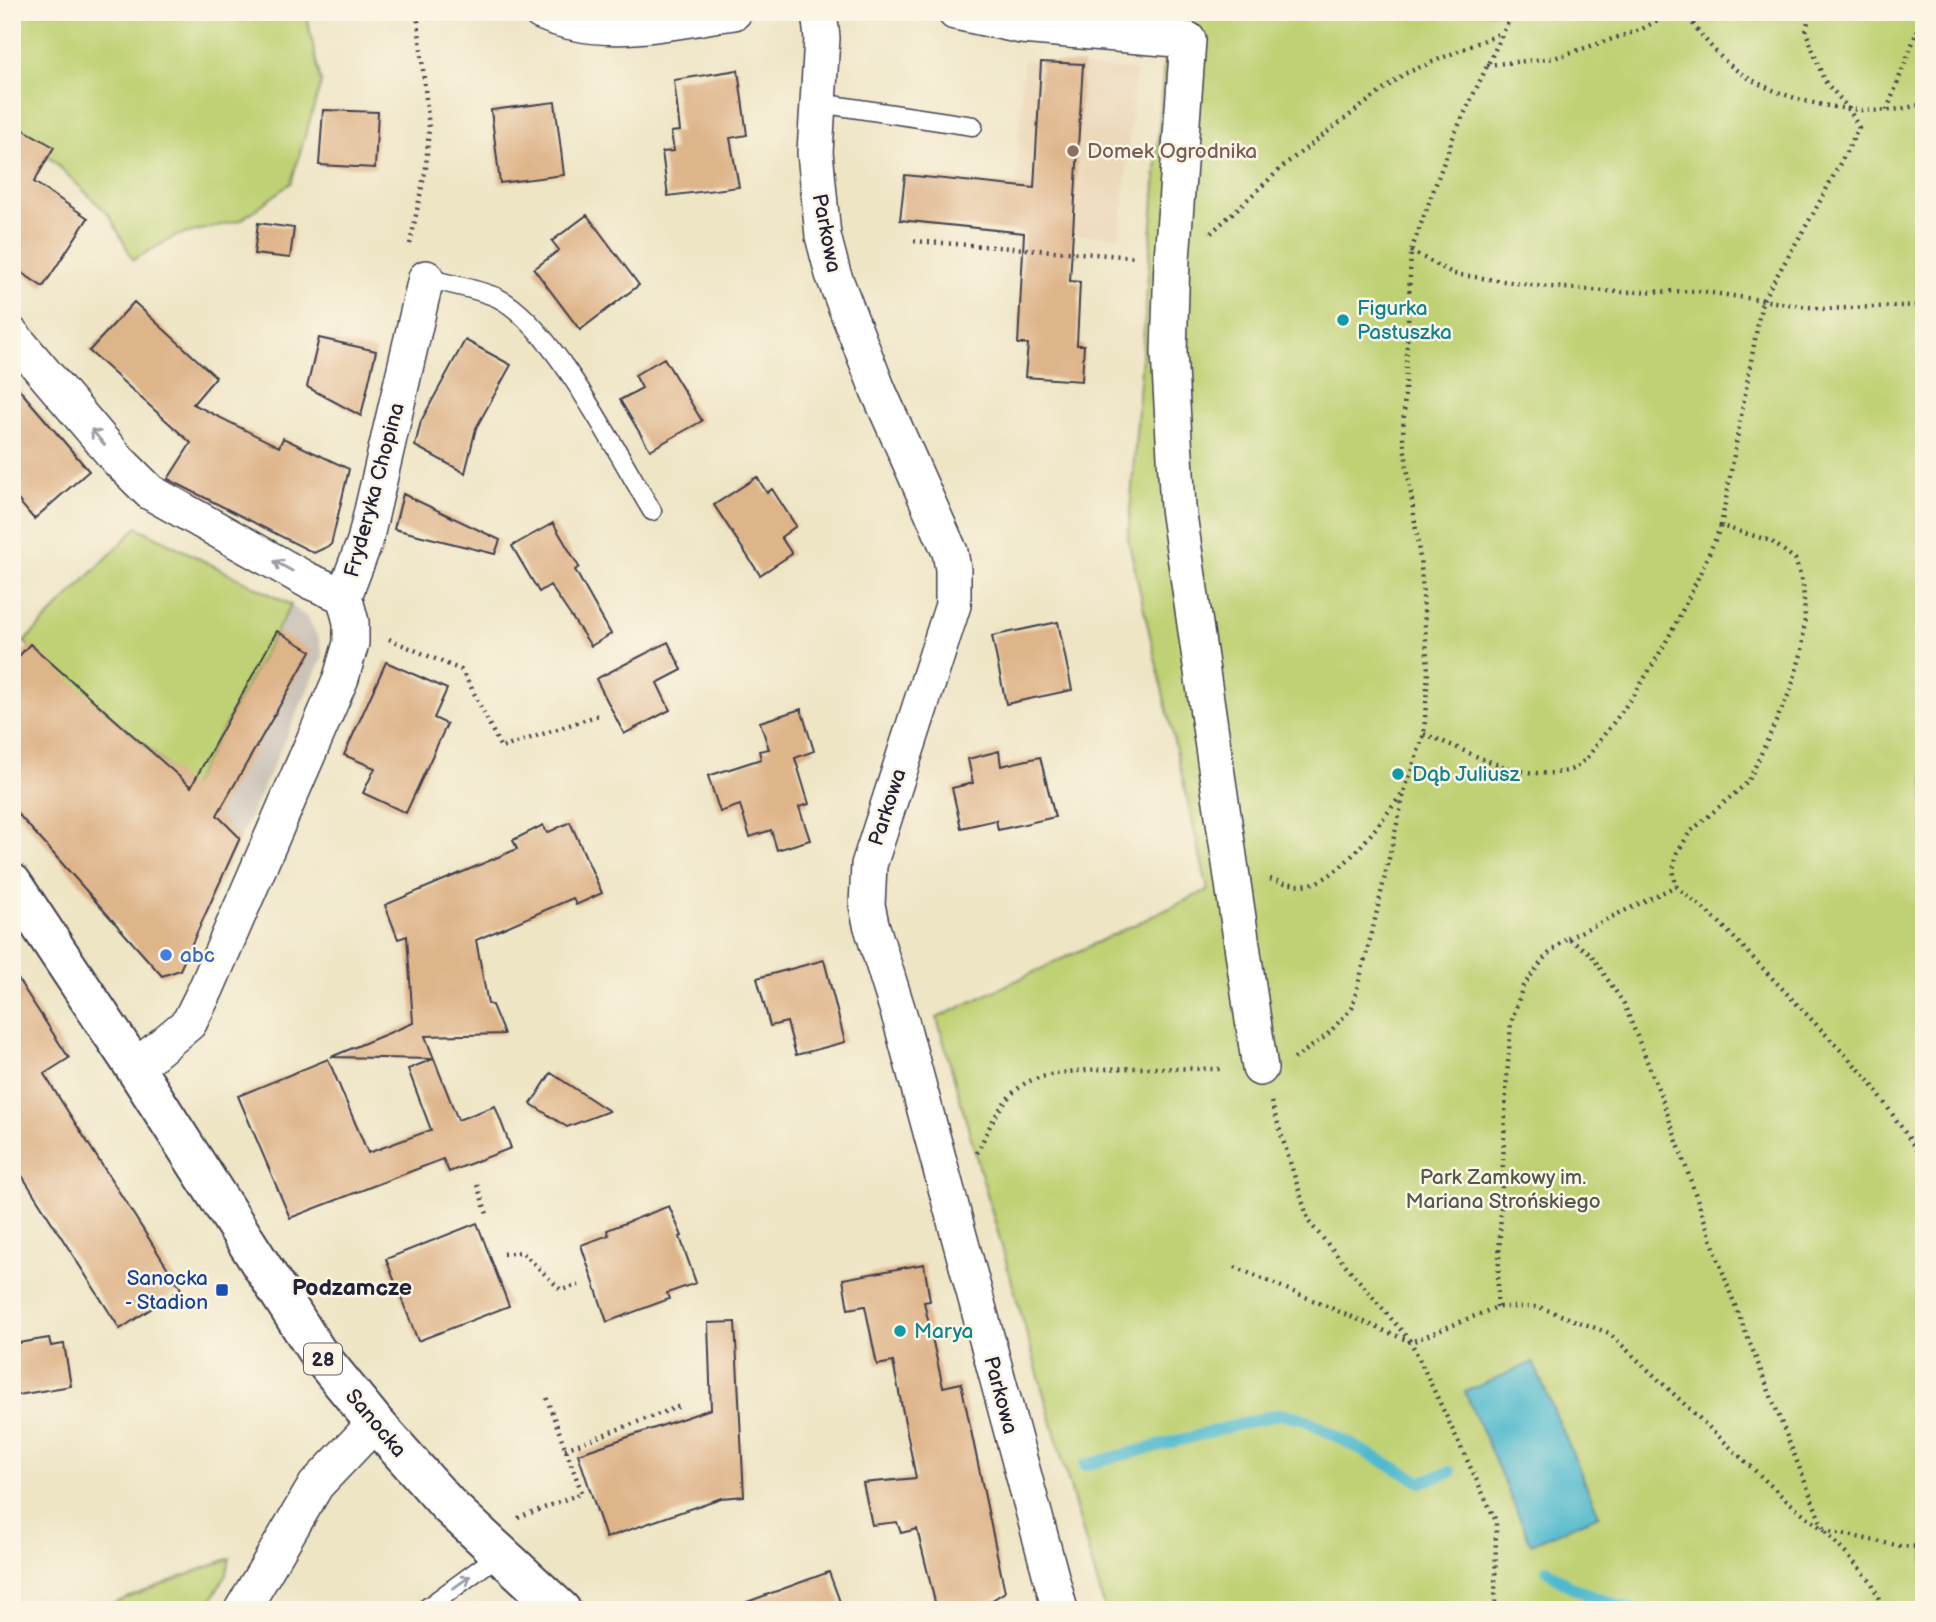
<svg xmlns="http://www.w3.org/2000/svg" width="1936" height="1622" viewBox="0 0 1936 1622" font-family="'Balsamiq Sans',sans-serif">
	<style>
		.built { fill: #ecd8ba }
		.industrial { fill: #cbc3b8 }
		.green { fill: #bfd175; stroke: #707a58; stroke-width: 2 }
		.water { fill: #50b9ce; stroke: #396e84; stroke-width: 2 }
		.lines { fill: none; stroke-linecap: round; stroke-linejoin: round }
		.stream { stroke: #50b9ce; stroke-width: 12 }
		.building { fill: #deb489 }
		.lane-casing { stroke: #413f50; stroke-width: 21 }
		.street-casing { stroke: #413f50; stroke-width: 38 }
		.primary-casing { stroke: #413f50; stroke-width: 42 }
		.path { stroke: #413f50; stroke-width: 4.5; stroke-dasharray: 2 5; stroke-linecap: butt }
		.lane { stroke: #fff; stroke-width: 18 }
		.street { stroke: #fff; stroke-width: 35 }
		.primary { stroke: #fff; stroke-width: 38 }
		.oneway { stroke: #9c9ca7 }
		.education-dot { fill: #8d6e63; stroke: #fcf5e5; stroke-width: 2.5 }
		.culture-dot { fill: #0f9aa8; stroke: #fcf5e5; stroke-width: 2.5 }
		.shop-dot { fill: #3f7fe0; stroke: #fcf5e5; stroke-width: 2.5 }
		.transit-dot { fill: #1a4fb4; stroke: #fcf5e5; stroke-width: 2.5 }
		.labels { text-anchor: middle; stroke-width: 5; stroke-linejoin: round; paint-order: stroke }
		.shield { fill: #fcf5e5; stroke: #63616e; stroke-width: 2 }
		.shield-label { font-size: 19px; font-weight: bold; fill: #22223b }
		.education-label { font-size: 21px; fill: #785e54; stroke: #fcf5e5; text-anchor: start }
		.street-label { font-size: 21px; fill: #22223b; stroke: #fcf5e5 }
		.culture-label { font-size: 21px; fill: #0d838f; stroke: #fcf5e5; text-anchor: start }
		.shop-label { font-size: 21px; fill: #366cbe; stroke: #fcf5e5; text-anchor: start }
		.park-label { font-size: 21px; fill: #51574c; stroke: #fcf5e5 }
		.transit-label { font-size: 21px; fill: #164399; stroke: #fcf5e5; text-anchor: end }
		.neighbourhood-label { font-size: 23px; font-weight: bold; fill: #22223b; stroke: #fcf5e5 }
	</style>
	<rect width="100%" height="100%" fill="#fcf5e5"/>
	<filter id="ink" filterUnits="userSpaceOnUse"><feTurbulence type="fractalNoise" baseFrequency=".0143" numOctaves="2"/><feDisplacementMap in="SourceGraphic" scale="14" xChannelSelector="R" yChannelSelector="G"/><feConvolveMatrix kernelMatrix="1 2 1 2 8 2 1 2 1" color-interpolation-filters="sRGB"/></filter>
	<filter id="wash" filterUnits="userSpaceOnUse"><feTurbulence type="fractalNoise" baseFrequency=".00686" numOctaves="4" result="noise"/><feDisplacementMap in="SourceGraphic" scale="28" xChannelSelector="R" yChannelSelector="G"/><feGaussianBlur stdDeviation="1.57" result="paint"/><feColorMatrix in="noise" values="0 0 0 0 0 0 0 0 0 0 0 0 0 0 0 0 0 1.4 0 .05"/><feComposite in="paint" operator="in"/></filter>
	<g filter="url(#wash)">
		<rect width="100%" height="100%" fill="#eee5c5"/>
		<!-- built -->
		<path class="built" d="M1023,60L1136,71L1120,236L1013,232Z"/>
		<!-- industrial -->
		<path class="industrial" d="M291,605L307,618L319,639L323,656L240,838L190,789Z"/>
		<!-- green -->
		<path class="green" d="M12,12H303L307,16L321,83L291,183L241,220L176,236L133,260L110,216L12,121Z
			M1025,12H1924V1610H1105L937,1018L1208,890L1128,539L1165,53Z
			M137,527L291,605L190,789L150,750L24,642Z
			M230,1558L226,1575L205,1610H96Z"/>
		<!-- water -->
		<path class="water" d="M1533,1362L1599,1515L1531,1544L1465,1392Z"/>
		<g class="lines">
			<!-- stream -->
			<path class="stream" d="M1085,1465L1279,1414L1302,1418L1421,1482L1450,1472
				M1547,1570C1574,1593 1602,1600 1635,1610"/>
		</g>
		<g id="blocks">
			<!-- building -->
			<path class="building" d="M1041,62L1083,64L1070,281L1080,282L1077,345H1084L1082,381L1025,377L1028,344H1018L1024,233L900,220L905,175L1034,188Z
				M738,70L747,135L730,138L739,187L668,196L662,152L674,151L671,132L680,131L674,80Z
				M555,102L564,175L500,183L491,110Z
				M323,110L378,112L375,168L319,165Z
				M12,123L54,147L34,182L88,218L43,287L12,266Z
				M587,215L639,285L580,330L534,269L559,250L552,241Z
				M258,223L294,228L290,258L254,254Z
				M134,302L216,377L193,404L279,447L283,438L349,469L331,545L314,553L168,479L191,443L89,351Z
				M319,338L376,351L361,416L307,387Z
				M465,340L511,365L476,428L465,473L415,446L421,421Z
				M664,358L702,421L650,450L620,400L642,388L635,375Z
				M12,381L89,471L34,519L12,493Z
				M757,477L767,493L772,489L796,526L781,537L792,554L760,575L714,505Z
				M403,494L500,540L495,554L394,529Z
				M553,523L579,567L575,570L611,634L591,646L550,585L539,592L512,546Z
				M1058,622L1072,690L1006,704L992,636Z
				M277,631L311,651L217,815L240,838L180,970L162,976L12,807V664L30,644L191,787Z
				M668,642L682,670L657,683L670,710L624,734L596,679Z
				M386,662L447,689L434,718L447,724L406,813L363,793L375,768L344,755Z
				M801,709L814,751L795,758L809,804L799,807L810,840L777,850L771,830L750,837L740,805L720,812L708,776L761,759L759,751L769,749L760,722Z
				M999,751L1001,766L1040,757L1055,817L998,830L996,820L961,828L952,788L973,783L968,759Z
				M570,822L602,893L576,905L573,898L476,940L488,1004L492,1005L504,1034L425,1036L458,1120L495,1106L511,1148L449,1172L443,1159L290,1218L238,1096L328,1059L368,1153L431,1130L408,1069L433,1059L331,1057L413,1023L407,936L398,939L385,905L517,849L513,840L543,825L547,833Z
				M824,960L845,1042L796,1055L787,1022L770,1026L757,978Z
				M12,970L69,1058L44,1074L181,1289L120,1329L12,1160Z
				M551,1073L609,1111L567,1127L531,1104Z
				M669,1206L682,1236L680,1237L696,1283L667,1293L669,1299L607,1322L581,1245L609,1235L607,1230Z
				M477,1223L509,1306L418,1341L386,1259Z
				M924,1264L930,1301L924,1302L943,1387L961,1383L1005,1592L976,1610H937L917,1529L901,1533L897,1522L872,1525L863,1483L916,1478L893,1362L877,1365L865,1306L848,1309L843,1279Z
				M735,1322L744,1496L721,1498L606,1538L578,1454L711,1409L708,1323Z
				M49,1338L51,1346L64,1344L71,1386L12,1396V1344Z
				M829,1572L843,1610H736V1606Z"/>
		</g>
	</g>
	<g filter="url(#ink)">
		<use href="#blocks" fill-opacity="0" stroke="#413f50" stroke-width="2"/>
		<g class="lines">
			<!-- lane casing -->
			<g class="lane-casing">
				<path id="lane" d="M819,103L973,126
					M426,278C447,284 479,289 498,298C552,324 619,457 652,511
					M424,1610L500,1554"/>
			</g>
			<!-- street casing -->
			<g class="street-casing">
				<path id="street" d="M541,12C604,40 669,21 734,12
					M819,12L822,38L815,152L823,236L833,274L878,390L950,552L953,569V605L869,865L867,905L871,924L901,1021L1060,1610
					M955,12L1021,26L1188,40L1172,259L1169,352L1178,508L1260,1068
					M12,335L118,460L150,492L307,580L344,596
					M135,1068L189,1023L206,989L341,678L351,643V622L344,596L365,541L426,278
					M242,1610L316,1485L375,1423"/>
			</g>
			<!-- primary casing -->
			<g class="primary-casing">
				<path id="primary" d="M12,883L135,1068L317,1352L375,1423L449,1506L561,1610"/>
			</g>
			<!-- path -->
			<path class="path" d="M1685,12C1700,34 1717,57 1739,72C1781,100 1841,113 1892,110C1903,109 1914,106 1924,104
				M1487,65L1554,58L1640,30L1672,12
				M1887,110L1919,26
				M1211,233L1288,162L1404,74L1501,33
				M914,241L1137,257
				M410,244L426,167L429,127L417,12
				M1411,251L1454,274L1537,286L1619,292L1698,291L1823,309L1924,305
				M1721,526L1762,301L1813,214L1859,128L1849,109L1824,80L1806,32L1810,12
				M389,639L461,670L470,685L501,748L602,714
				M1424,734C1468,750 1507,777 1555,773C1561,772 1571,771 1576,767C1588,760 1598,742 1607,731C1659,665 1688,602 1721,526L1771,541L1795,559L1803,584L1805,617L1802,651L1791,689L1748,782L1690,832L1677,853L1673,869L1676,886L1718,921L1868,1079L1924,1160
				M1270,879C1282,883 1301,887 1314,883C1347,872 1381,820 1403,793
				M1568,938L1676,886
				M1294,1059L1326,1036L1352,1008L1373,928L1405,789L1424,734L1428,671L1421,566L1403,437L1411,251L1454,135L1513,12
				M1271,1102L1309,1222L1411,1342L1497,1307H1539L1609,1333L1785,1499L1824,1530L1900,1546L1924,1547
				M977,1153C988,1130 1000,1101 1021,1086C1053,1062 1178,1069 1222,1069
				M477,1185L487,1214
				M503,1254L522,1252L561,1290L579,1285
				M1235,1267L1411,1342L1496,1521L1495,1610
				M1497,1307L1506,1091L1511,1023L1523,986L1546,956L1567,938L1590,953L1624,1004L1661,1096L1729,1290L1824,1530L1871,1581L1884,1610
				M565,1449L683,1405
				M518,1518L582,1493L545,1394"/>
			<!-- lane -->
			<use href="#lane" class="lane"/>
			<!-- street -->
			<use href="#street" class="street"/>
			<!-- primary -->
			<use href="#primary" class="primary"/>
		</g>
		<!-- one-way arrows -->
		<defs><path id="oneway-shaft" d="M-6 0H5M1.5-3L5.5 0L1.5 3" fill="none" stroke-width="1.6" stroke-linecap="round" stroke-linejoin="round" transform="scale(1.75)"/></defs>
		<g class="oneway">
			<use href="#oneway-shaft" transform="translate(98 437) rotate(-130)"/>
			<use href="#oneway-shaft" transform="translate(283 566) rotate(-151)"/>
			<use href="#oneway-shaft" transform="translate(462 1582) rotate(-36)"/>
		</g>
	</g>
	<!-- markers -->
	<circle class="education-dot" cx="1073" cy="151" r="7"/>
	<g class="culture-dot">
		<circle cx="1343" cy="320" r="7"/>
		<circle cx="1398" cy="774" r="7"/>
		<circle cx="900" cy="1331" r="7"/>
	</g>
	<circle class="shop-dot" cx="166" cy="955" r="7"/>
	<rect class="transit-dot" x="215" y="1283" width="14" height="14" rx="3.5"/>
	<g class="labels">
		<!-- shield labels -->
		<rect class="shield" x="304" y="1343.5" width="38" height="31" rx="5"/>
		<g class="shield-label">
			<text x="323" y="1366">28</text>
		</g>
		<!-- education labels -->
		<g class="education-label">
			<text x="1087" y="158">Domek Ogrodnika</text>
		</g>
		<!-- street labels -->
		<g class="street-label">
			<text transform="translate(827 233) rotate(79)" y="7">Parkowa</text>
			<text transform="translate(374 490) rotate(-75)" y="7">Fryderyka Chopina</text>
			<text transform="translate(887 807) rotate(-72)" y="7">Parkowa</text>
			<text transform="translate(1001 1395) rotate(75)" y="7">Parkowa</text>
			<text transform="translate(376 1423) rotate(50)" y="7">Sanocka</text>
		</g>
		<!-- culture labels -->
		<g class="culture-label">
			<text x="1357" y="315">Figurka<tspan x="1357" dy="24">Pastuszka</tspan></text>
			<text x="1412" y="781">Dąb Juliusz</text>
			<text x="914" y="1338">Marya</text>
		</g>
		<!-- shop labels -->
		<g class="shop-label">
			<text x="180" y="962">abc</text>
		</g>
		<!-- park labels -->
		<g class="park-label">
			<text x="1503" y="1184">Park Zamkowy im.<tspan x="1503" dy="24">Mariana Strońskiego</tspan></text>
		</g>
		<!-- transit labels -->
		<g class="transit-label">
			<text x="208" y="1285">Sanocka<tspan x="208" dy="24">- Stadion</tspan></text>
		</g>
		<!-- neighbourhood labels -->
		<g class="neighbourhood-label">
			<text x="352" y="1295">Podzamcze</text>
		</g>
	</g>
	<!-- margin -->
	<rect width="1936" height="1622" fill="none" stroke="#fcf5e5" stroke-width="42"/>
</svg>
